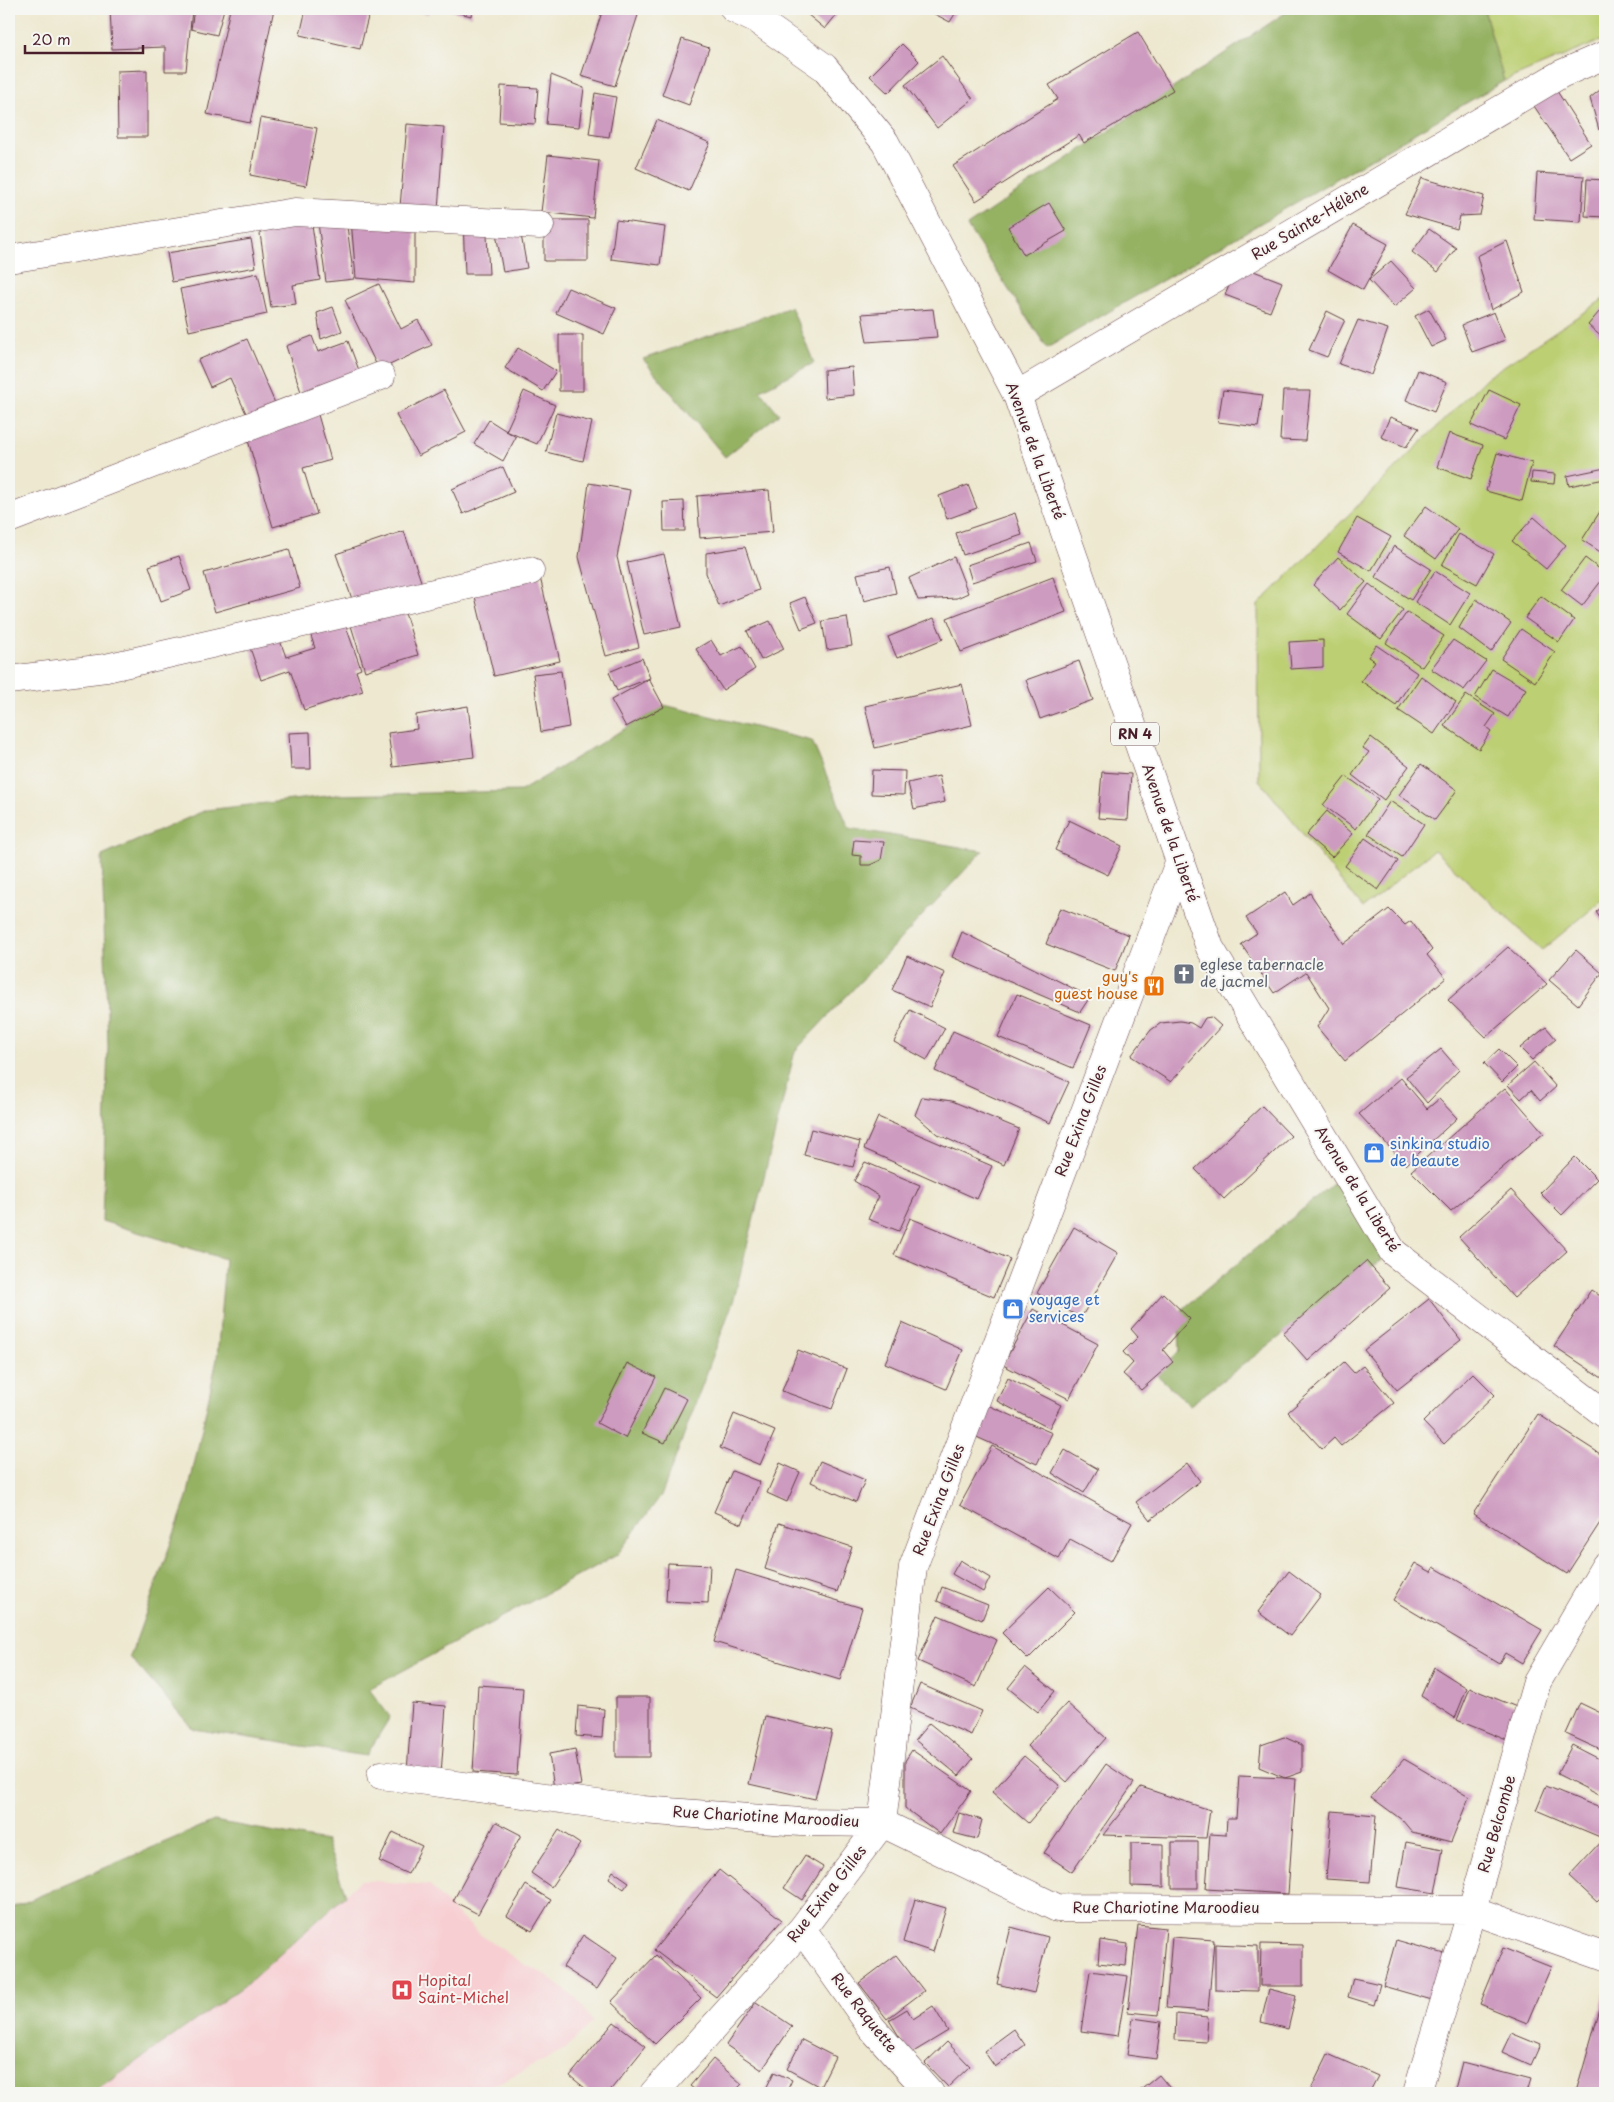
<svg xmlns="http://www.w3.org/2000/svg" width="1614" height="2102" viewBox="0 0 1614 2102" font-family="'Playpen Sans',sans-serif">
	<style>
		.built { fill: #f7cfd3 }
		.green { fill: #bccf72; stroke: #83774e }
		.forest { fill: #95b264; stroke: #706848 }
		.building { fill: #ce9bc0 }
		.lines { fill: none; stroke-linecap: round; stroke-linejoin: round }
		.minor-casing { stroke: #623d44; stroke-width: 29 }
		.major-casing { stroke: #623d44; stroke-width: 29 }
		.minor { stroke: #fff; stroke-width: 28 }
		.major { stroke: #fff; stroke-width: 28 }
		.labels { text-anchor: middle; stroke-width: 4; stroke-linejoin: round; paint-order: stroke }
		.shield { fill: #f6f6f2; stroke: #7e6067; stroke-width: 1 }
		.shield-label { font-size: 14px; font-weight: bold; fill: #4a1f2b }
		.street-label { font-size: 15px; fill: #4a1f2b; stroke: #f6f6f2 }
		.worship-label { font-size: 15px; fill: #5b616d; stroke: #f6f6f2; text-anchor: start }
		.food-label { font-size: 15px; fill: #c56008; stroke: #f6f6f2; text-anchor: end }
		.shop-label { font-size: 15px; fill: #366cbe; stroke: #f6f6f2; text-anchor: start }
		.health-label { font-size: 15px; fill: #be3a42; stroke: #f6f6f2; text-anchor: start }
	</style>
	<rect width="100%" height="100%" fill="#f6f6f2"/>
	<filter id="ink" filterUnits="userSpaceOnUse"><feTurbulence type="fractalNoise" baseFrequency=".02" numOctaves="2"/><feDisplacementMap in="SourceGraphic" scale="10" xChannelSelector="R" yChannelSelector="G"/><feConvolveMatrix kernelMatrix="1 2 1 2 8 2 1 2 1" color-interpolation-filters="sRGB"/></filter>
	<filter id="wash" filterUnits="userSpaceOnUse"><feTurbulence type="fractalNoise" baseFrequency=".0096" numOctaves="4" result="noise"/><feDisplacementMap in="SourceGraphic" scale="20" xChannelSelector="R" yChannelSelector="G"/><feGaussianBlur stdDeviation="1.12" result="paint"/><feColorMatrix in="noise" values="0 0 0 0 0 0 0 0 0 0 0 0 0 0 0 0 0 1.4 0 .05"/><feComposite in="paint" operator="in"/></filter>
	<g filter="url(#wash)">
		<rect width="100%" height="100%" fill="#ede8cf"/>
		<!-- built -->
		<path class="built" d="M361,1880L430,1885L451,1909L481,1935L522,1963L546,1975L574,1997L593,2022L561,2052L478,2093H93L248,1983Z"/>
		<!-- green -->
		<path class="green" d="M1484,9H1605V39L1504,81Z
			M1605,298V898L1542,950L1434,850L1363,908L1259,780L1258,605L1486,378Z"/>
		<!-- forest -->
		<path class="forest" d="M1291,9H1484L1504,81L1047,348L967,226Z
			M791,307L814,363L760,390L779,414L725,457L643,359Z
			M664,705L812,741L849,828L983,851L795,1051L734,1299L662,1494L617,1555L369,1689L390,1717L366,1756L193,1729L130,1657L187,1498L217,1359L225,1259L102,1221L108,1047L102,856L206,810L336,795L521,791Z
			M1339,1179L1385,1257L1190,1405L1156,1374L1180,1350L1178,1313Z
			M214,1821L326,1841L346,1895L248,1983L93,2093H9V1909Z"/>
		<g id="blocks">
			<!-- building -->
			<path class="building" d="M110,9H192L186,71H165V47L112,49Z
				M194,9H224L217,35L191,29Z
				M230,9H274L250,123L207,114Z
				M306,9H370L360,49L300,35Z
				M407,9H429L428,14Z
				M445,9H472L471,16Z
				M603,9H640L615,86L581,76Z
				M801,9H841L825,29Z
				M925,9H958L950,22Z
				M1138,32L1173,90L1084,143L1079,135L976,201L953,166L1058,99L1049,85Z
				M682,39L709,48L689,105L662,95Z
				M902,44L919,61L888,93L870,76Z
				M942,56L973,99L937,128L905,85Z
				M147,70V137H118L117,71Z
				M551,75L584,88L579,127L546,124Z
				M501,86L538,88L535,124L499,122Z
				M1605,86V125L1599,130L1590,98Z
				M1555,88L1591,144L1569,158L1532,103Z
				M595,93L616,97L609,137L589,134Z
				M260,118L317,128L306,186L250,175Z
				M657,120L710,143L689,191L636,168Z
				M407,124L444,127L437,224L399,219Z
				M548,155L599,161L593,218L541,212Z
				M1537,173L1584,176L1581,222L1534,219Z
				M1422,178L1484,196L1480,215L1460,216L1457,229L1405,214Z
				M1587,179L1605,180V217L1585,216Z
				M1049,203L1066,231L1024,255L1008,227Z
				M310,211L320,280L293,285L296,304L271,307L258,220Z
				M486,217L489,274H465L463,218Z
				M518,218L527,268L503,272L494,222Z
				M346,219L354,279L326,282L318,223Z
				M351,220L415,227V283L356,278Z
				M544,220H588V261H544Z
				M616,220L665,227L660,265L611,259Z
				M1353,225L1388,244L1363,290L1328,270Z
				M1429,229L1456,248L1438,272L1412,252Z
				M251,239L256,267L172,282L167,253Z
				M1507,241L1524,292L1491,310L1477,256Z
				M1391,261L1416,288L1394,307L1369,280Z
				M1238,265L1282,282L1270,312L1225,295Z
				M258,273L267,314L189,331L180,289Z
				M379,284L401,329L418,320L432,345L379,370L345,300Z
				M568,288L616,308L604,334L556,313Z
				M1605,305V340L1588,325Z
				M333,307L342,331L321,339L317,313Z
				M933,309L937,337L867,342L862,314Z
				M1429,309L1446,340L1431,347L1415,316Z
				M1327,311L1345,320L1327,357L1309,350Z
				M1494,312L1505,340L1472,352L1462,325Z
				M1358,320L1388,329L1371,375L1339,364Z
				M559,335H583V391H559Z
				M312,336L318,352L348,341L363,381L304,401L286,346Z
				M247,339L278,410L250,422L230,378L210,387L198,360Z
				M518,348L556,371L543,391L505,368Z
				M852,367L854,395L825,398L824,370Z
				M1418,370L1447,382L1434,412L1406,400Z
				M444,390L466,432L418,456L396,415Z
				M1223,390L1263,395L1258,427L1218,422Z
				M1489,390L1521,405L1504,440L1471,425Z
				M524,391L555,405L537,444L506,431Z
				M1283,391H1310L1305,441L1280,440Z
				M316,408L331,460L303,468L317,514L273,527L247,437Z
				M556,413L592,422L583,461L546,452Z
				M1390,417L1419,428L1406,447L1381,437Z
				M489,420L516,437L503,461L474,444Z
				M1449,433L1483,445L1471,479L1437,467Z
				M1497,453L1532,463L1522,501L1486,491Z
				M503,467L514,492L463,514L452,489Z
				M1605,468V479L1569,486L1567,476Z
				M1532,472L1555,474L1554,484L1531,482Z
				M589,483L630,490L617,557L639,647L606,656L579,557Z
				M968,485L977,508L947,519L939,496Z
				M769,490L773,532L700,538L697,496Z
				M684,501L685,531H664L663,502Z
				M1426,506L1458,529L1436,559L1404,536Z
				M1601,510L1605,513V555L1582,540Z
				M1015,513L1022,535L963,555L956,533Z
				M1534,517L1566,545L1546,569L1512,541Z
				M1357,518L1391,537L1371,571L1338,552Z
				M404,531L424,590L400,597L418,655L365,671L348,616L357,613L336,554Z
				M1459,534L1494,554L1477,584L1442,565Z
				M1031,543L1037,561L972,582L967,565Z
				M1394,546L1431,569L1411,600L1375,577Z
				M745,547L759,590L719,606L706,573V553Z
				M289,549L300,588L215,612L204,573Z
				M664,554L681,627L644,635L627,562Z
				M179,556L191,590L161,601L149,566Z
				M954,557L968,593L957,598L918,600L909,578Z
				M1338,557L1366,582L1340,610L1313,585Z
				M1585,558L1605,573V576L1582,606L1561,590Z
				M890,567L896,593L864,601L857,574Z
				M1435,571L1470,593L1450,625L1415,602Z
				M539,573L560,661L494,676L473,588Z
				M1053,577L1066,612L961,652L947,618Z
				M1369,584L1403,610L1381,639L1347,614Z
				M1541,596L1574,620L1559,642L1525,618Z
				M805,597L817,623L801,629L790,603Z
				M1476,599L1511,623L1491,652L1459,628Z
				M1407,612L1444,636L1422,667L1386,643Z
				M342,615L361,669L356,671L363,691L304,710L290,670L261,680L249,645L278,635L286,657L315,648L308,627Z
				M847,617L852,646L827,650L822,621Z
				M934,618L943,639L897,658L888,637Z
				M770,621L784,649L761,660L747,631Z
				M1521,629L1555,652L1535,682L1501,659Z
				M711,640L721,656L742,646L755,669L723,690L696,649Z
				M1323,640V667L1291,669L1289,642Z
				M1453,640L1486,661L1464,690L1431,669Z
				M1376,645L1417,673L1396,705L1361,681L1375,661L1368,657Z
				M642,658L650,678L617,691L609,672Z
				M1079,661L1093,700L1040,719L1026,680Z
				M1492,669L1526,689L1508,717L1475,697Z
				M561,671L569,727L541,732L533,674Z
				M1421,676L1456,702L1434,734L1398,710Z
				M649,679L664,707L626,727L611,700Z
				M962,684L972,725L875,748L865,706Z
				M1466,695L1495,714L1486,727L1491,731L1479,749L1444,726Z
				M468,706L474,757L393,767L388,733L417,729L416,715Z
				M310,732L311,769H291L289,733Z
				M1371,737L1409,766L1384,800L1352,775L1369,752L1363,748Z
				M1421,764L1457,790L1435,820L1399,795Z
				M872,770L905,771L904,795L871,794Z
				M1102,772L1131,774L1128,820L1098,818Z
				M939,776L945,802L914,809L908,783Z
				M1346,776L1378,799L1356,829L1323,805Z
				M1390,801L1424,824L1402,857L1368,834Z
				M1327,811L1353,834L1332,857L1306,835Z
				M1069,820L1122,846L1108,875L1055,850Z
				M1365,838L1398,861L1378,890L1345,866Z
				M854,840L884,842L881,860L870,865H861V856L852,855Z
				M1285,892L1293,905L1310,893L1344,944L1389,909L1405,925L1411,921L1432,950L1427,955L1446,978L1345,1061L1317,1027L1329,1008L1306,972L1274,993L1241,944L1257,933L1246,918Z
				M1605,905V925L1596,912Z
				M1060,908L1129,935L1115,971L1046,944Z
				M962,932L1090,997L1080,1012L952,957Z
				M1508,947L1547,984L1486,1037L1448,1000Z
				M1576,950L1602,973L1578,1005L1549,980Z
				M907,956L945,973L930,1007L892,990Z
				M1017,994L1091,1025L1073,1068L998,1037Z
				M910,1010L945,1028L927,1060L894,1042Z
				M1211,1017L1221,1026L1171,1082L1131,1056L1151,1030L1161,1023L1180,1021L1191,1023L1199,1028L1205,1018Z
				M1546,1027L1556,1039L1532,1060L1520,1048Z
				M953,1031L1069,1082L1050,1123L935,1071Z
				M1441,1049L1459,1070L1427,1103L1406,1077Z
				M1499,1049L1517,1067L1502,1082L1484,1063Z
				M1534,1062L1556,1087L1540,1101L1531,1090L1521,1099L1508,1085Z
				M1401,1078L1427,1109L1439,1099L1457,1118L1406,1165L1359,1114Z
				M1505,1088L1544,1133L1451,1211L1411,1171Z
				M922,1097L952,1101L1019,1129L1004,1165L937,1134L915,1115Z
				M1262,1106L1291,1136L1224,1199L1195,1169Z
				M878,1117L992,1166L977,1199L864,1149Z
				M811,1129L860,1142L853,1167L804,1155Z
				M1575,1157L1597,1179L1562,1215L1540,1193Z
				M865,1162L920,1185L899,1231L868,1219L879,1196L854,1181Z
				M1511,1190L1567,1251L1514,1298L1459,1237Z
				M910,1218L1010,1259L994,1297L894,1255Z
				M1074,1227L1118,1253L1081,1318L1037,1293Z
				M1366,1261L1390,1288L1308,1361L1283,1333Z
				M1591,1290L1605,1299V1380L1554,1346Z
				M1163,1293L1190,1319L1163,1350L1173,1362L1141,1390L1123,1374L1133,1363L1123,1352L1138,1337L1131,1329Z
				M1429,1299L1461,1340L1397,1390L1364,1350Z
				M1033,1309L1098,1344L1069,1399L1003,1365Z
				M902,1323L963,1350L946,1389L885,1363Z
				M798,1350L847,1369L832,1409L782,1391Z
				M1344,1362L1354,1373L1363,1366L1394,1403L1341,1446L1334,1438L1322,1449L1288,1412Z
				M627,1363L656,1377L625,1438L597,1423Z
				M1473,1373L1495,1395L1444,1444L1423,1422Z
				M1008,1378L1061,1405L1049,1428L997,1401Z
				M664,1388L687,1399L665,1443L642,1433Z
				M985,1404L1052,1433L1037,1464L972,1435Z
				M734,1414L775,1431L760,1465L720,1448Z
				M1538,1414L1605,1457V1515L1567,1574L1473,1514Z
				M992,1446L1132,1523L1111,1561L1070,1539L1059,1559L960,1505Z
				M1065,1450L1098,1469L1084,1493L1052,1473Z
				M820,1461L865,1480L856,1502L811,1482Z
				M780,1463L800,1472L787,1502L767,1493Z
				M1187,1463L1200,1481L1150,1520L1136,1502Z
				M732,1471L760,1482L742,1524L714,1512Z
				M779,1523L852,1547L837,1592L765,1569Z
				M960,1560L990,1578L983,1592L952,1574Z
				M668,1563L710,1565L708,1603L666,1601Z
				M1415,1563L1431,1572L1434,1567L1542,1630L1522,1663L1505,1653L1499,1663L1393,1600Z
				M736,1570L862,1608L840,1680L714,1642Z
				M1289,1571L1321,1595L1290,1636L1258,1612Z
				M942,1587L988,1605L982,1620L937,1601Z
				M1049,1587L1075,1612L1028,1659L1002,1633Z
				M938,1615L997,1640L976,1687L918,1661Z
				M1025,1667L1055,1691L1038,1712L1008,1688Z
				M1434,1667L1467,1688L1455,1718L1421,1696Z
				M920,1684L982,1711L971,1735L910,1708Z
				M478,1685L523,1688L517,1775L473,1772Z
				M1470,1688L1524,1710L1509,1741L1457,1720Z
				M616,1697H650V1757H616Z
				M412,1703L446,1706L441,1774L407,1772Z
				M1067,1703L1106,1738L1067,1782L1027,1746Z
				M1580,1703L1605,1715V1752L1566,1734Z
				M578,1706L604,1709L602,1738L576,1736Z
				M765,1716L832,1731L815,1799L749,1784Z
				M929,1723L973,1759L959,1776L915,1740Z
				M1284,1737L1302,1745V1772L1285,1778L1296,1779L1288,1894L1206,1889L1210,1834L1226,1835L1227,1818H1236L1239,1776L1285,1778L1259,1767L1261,1745Z
				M1572,1745L1605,1762V1798L1557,1774Z
				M575,1749L581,1785L554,1789L549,1754Z
				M912,1750L971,1791L940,1834L905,1808V1761Z
				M1024,1756L1060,1786L1028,1823L992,1792Z
				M1404,1759L1469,1797L1451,1842L1412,1832L1402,1820L1371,1797Z
				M1106,1764L1134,1783L1072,1872L1044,1853Z
				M1546,1786L1605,1810V1825L1600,1837L1536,1810Z
				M1141,1787L1210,1810L1206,1838L1103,1835Z
				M1332,1811L1376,1815L1370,1882L1326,1879Z
				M959,1813L982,1820L977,1839L953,1833Z
				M496,1822L521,1835L478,1914L453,1901Z
				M559,1830L580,1844L551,1887L531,1873Z
				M393,1832L422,1846L408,1874L379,1861Z
				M1603,1839L1605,1841V1894L1597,1902L1569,1876Z
				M1172,1842H1198V1888H1172Z
				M1406,1842L1443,1849L1435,1893L1398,1887Z
				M1131,1843L1164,1844V1887L1131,1886Z
				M805,1856L823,1867L802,1900L784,1888Z
				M719,1870L782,1920L716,1997L654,1950Z
				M613,1871L629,1882L624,1889L609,1878Z
				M526,1885L551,1900L532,1931L507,1916Z
				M915,1899L946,1908L933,1952L903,1942Z
				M1138,1925L1166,1928L1158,2015L1128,2012Z
				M1011,1927L1048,1937L1034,1993L997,1984Z
				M583,1935L617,1958L597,1989L563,1967Z
				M1172,1937L1214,1940L1208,2011L1166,2008Z
				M1100,1940L1128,1944L1126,1966L1098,1963Z
				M1396,1940L1445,1954L1432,2000L1383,1986Z
				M1215,1944L1258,1946V1991L1215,1990Z
				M1261,1944L1303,1945V1986H1260Z
				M1503,1948L1551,1967L1527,2023L1480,2004Z
				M656,1955L701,1998L655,2044L611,2002Z
				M896,1955L924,1991L887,2019L859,1983Z
				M1090,1971L1128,1976L1118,2036L1081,2031Z
				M1353,1978L1380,1984L1374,2005L1348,1997Z
				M1269,1989L1296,1996L1288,2029L1261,2022Z
				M1605,1991V2093H1576Z
				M756,2002L792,2026L762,2070L726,2045Z
				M933,2006L948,2031L910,2054L889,2020L907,2009L913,2019Z
				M1176,2014L1208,2017L1206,2042L1175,2040Z
				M1133,2018L1161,2022L1156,2059L1127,2055Z
				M614,2022L646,2046L608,2093H591L570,2076Z
				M1014,2029L1025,2045L995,2067L984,2051Z
				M1511,2033L1540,2045L1531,2065L1502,2052Z
				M802,2040L835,2057L820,2087L787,2069Z
				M947,2042L970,2066L948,2087L925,2063Z
				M1328,2054L1378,2076L1369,2093H1309Z
				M713,2059L742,2084L733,2093H699L690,2086Z
				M1462,2062L1531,2080L1527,2093H1454Z
				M774,2072L792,2080L786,2093H764Z
				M1159,2075L1174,2093H1137Z"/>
		</g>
	</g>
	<g filter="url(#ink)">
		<use href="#blocks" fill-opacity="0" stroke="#623d44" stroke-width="1"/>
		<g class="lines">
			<!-- minor casing -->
			<g class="minor-casing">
				<path id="minor" d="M9,259L295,212L540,225
					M1017,395L1561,74L1605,55
					M9,519L381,376
					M9,680L106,668L530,571
					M381,1775L642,1810L801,1822L882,1823L1057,1908L1472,1910L1605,1957
					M802,1929L872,2028L930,2093
					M654,2093L802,1929L882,1823L913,1567L1180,860
					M1417,2093L1472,1910L1537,1682L1605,1566"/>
			</g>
			<!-- major casing -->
			<g class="major-casing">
				<path id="major" d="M734,9L757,20L824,67L885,142L1017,395L1210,948L1393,1252L1605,1414"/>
			</g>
			<!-- minor -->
			<use href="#minor" class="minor"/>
			<!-- major -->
			<use href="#major" class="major"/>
		</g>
	</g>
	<!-- icons -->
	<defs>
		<g id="church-square" transform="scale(1.125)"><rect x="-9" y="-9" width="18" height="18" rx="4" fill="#6b7280" stroke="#f6f6f2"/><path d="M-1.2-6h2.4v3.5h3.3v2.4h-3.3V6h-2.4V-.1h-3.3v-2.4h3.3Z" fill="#fff"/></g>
		<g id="restaurant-square" transform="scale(1.125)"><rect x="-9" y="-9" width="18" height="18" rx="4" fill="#e8710a" stroke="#f6f6f2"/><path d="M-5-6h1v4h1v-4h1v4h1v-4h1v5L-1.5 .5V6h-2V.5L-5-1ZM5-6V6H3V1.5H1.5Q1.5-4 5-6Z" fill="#fff"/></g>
		<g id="shop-square" transform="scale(1.125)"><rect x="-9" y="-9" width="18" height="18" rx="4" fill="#3f7fe0" stroke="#f6f6f2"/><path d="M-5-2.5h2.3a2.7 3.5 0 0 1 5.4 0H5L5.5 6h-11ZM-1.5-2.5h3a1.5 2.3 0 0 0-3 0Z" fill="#fff"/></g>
		<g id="hospital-square" transform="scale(1.125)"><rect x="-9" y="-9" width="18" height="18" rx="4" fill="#e0444e" stroke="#f6f6f2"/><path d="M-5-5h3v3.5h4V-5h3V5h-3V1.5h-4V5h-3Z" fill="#fff"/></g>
	</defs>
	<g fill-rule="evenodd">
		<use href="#church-square" x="1184" y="974"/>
		<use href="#restaurant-square" x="1154" y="986"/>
		<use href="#shop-square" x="1374" y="1153"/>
		<use href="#shop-square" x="1013" y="1309"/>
		<use href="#hospital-square" x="402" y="1990"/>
	</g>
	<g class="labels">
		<!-- shield labels -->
		<rect class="shield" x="1111" y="722.5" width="48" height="23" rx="4"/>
		<g class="shield-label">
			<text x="1135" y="739">RN 4</text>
		</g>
		<!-- street labels -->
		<g class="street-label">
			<text transform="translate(1310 222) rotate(-31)" y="5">Rue Sainte-Hélène</text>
			<text transform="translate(1035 451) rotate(70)" y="5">Avenue de la Liberté</text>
			<text transform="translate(1170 833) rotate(71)" y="5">Avenue de la Liberté</text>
			<text transform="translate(1081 1121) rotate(-69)" y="5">Rue Exina Gilles</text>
			<text transform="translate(1357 1189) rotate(58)" y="5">Avenue de la Liberté</text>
			<text transform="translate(939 1500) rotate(-69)" y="5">Rue Exina Gilles</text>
			<text transform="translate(766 1817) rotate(3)" y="5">Rue Chariotine Maroodieu</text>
			<text transform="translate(1497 1824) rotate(-74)" y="5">Rue Belcombe</text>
			<text transform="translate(827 1894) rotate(-52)" y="5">Rue Exina Gilles</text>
			<text x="1166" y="1913">Rue Chariotine Maroodieu</text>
			<text transform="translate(864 2013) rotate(52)" y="5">Rue Raquette</text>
		</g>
		<!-- worship labels -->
		<g class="worship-label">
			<text x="1200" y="970">eglese tabernacle<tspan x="1200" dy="17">de jacmel</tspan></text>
		</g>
		<!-- food labels -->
		<g class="food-label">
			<text x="1138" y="982">guy's<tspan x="1138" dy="17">guest house</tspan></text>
		</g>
		<!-- shop labels -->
		<g class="shop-label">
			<text x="1390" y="1149">sinkina studio<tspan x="1390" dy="17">de beaute</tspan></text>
			<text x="1029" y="1305">voyage et<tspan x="1029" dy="17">services</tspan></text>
		</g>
		<!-- health labels -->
		<g class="health-label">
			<text x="418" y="1986">Hopital<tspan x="418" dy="17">Saint-Michel</tspan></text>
		</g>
	</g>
	<!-- margin -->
	<rect width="1614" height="2102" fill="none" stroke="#f6f6f2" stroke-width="30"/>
	<!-- scale -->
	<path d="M25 45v8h118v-8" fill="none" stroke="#4a1f2b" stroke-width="2.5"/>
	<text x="32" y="45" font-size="15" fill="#4a1f2b" stroke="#f6f6f2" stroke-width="4" paint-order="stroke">20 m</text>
</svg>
